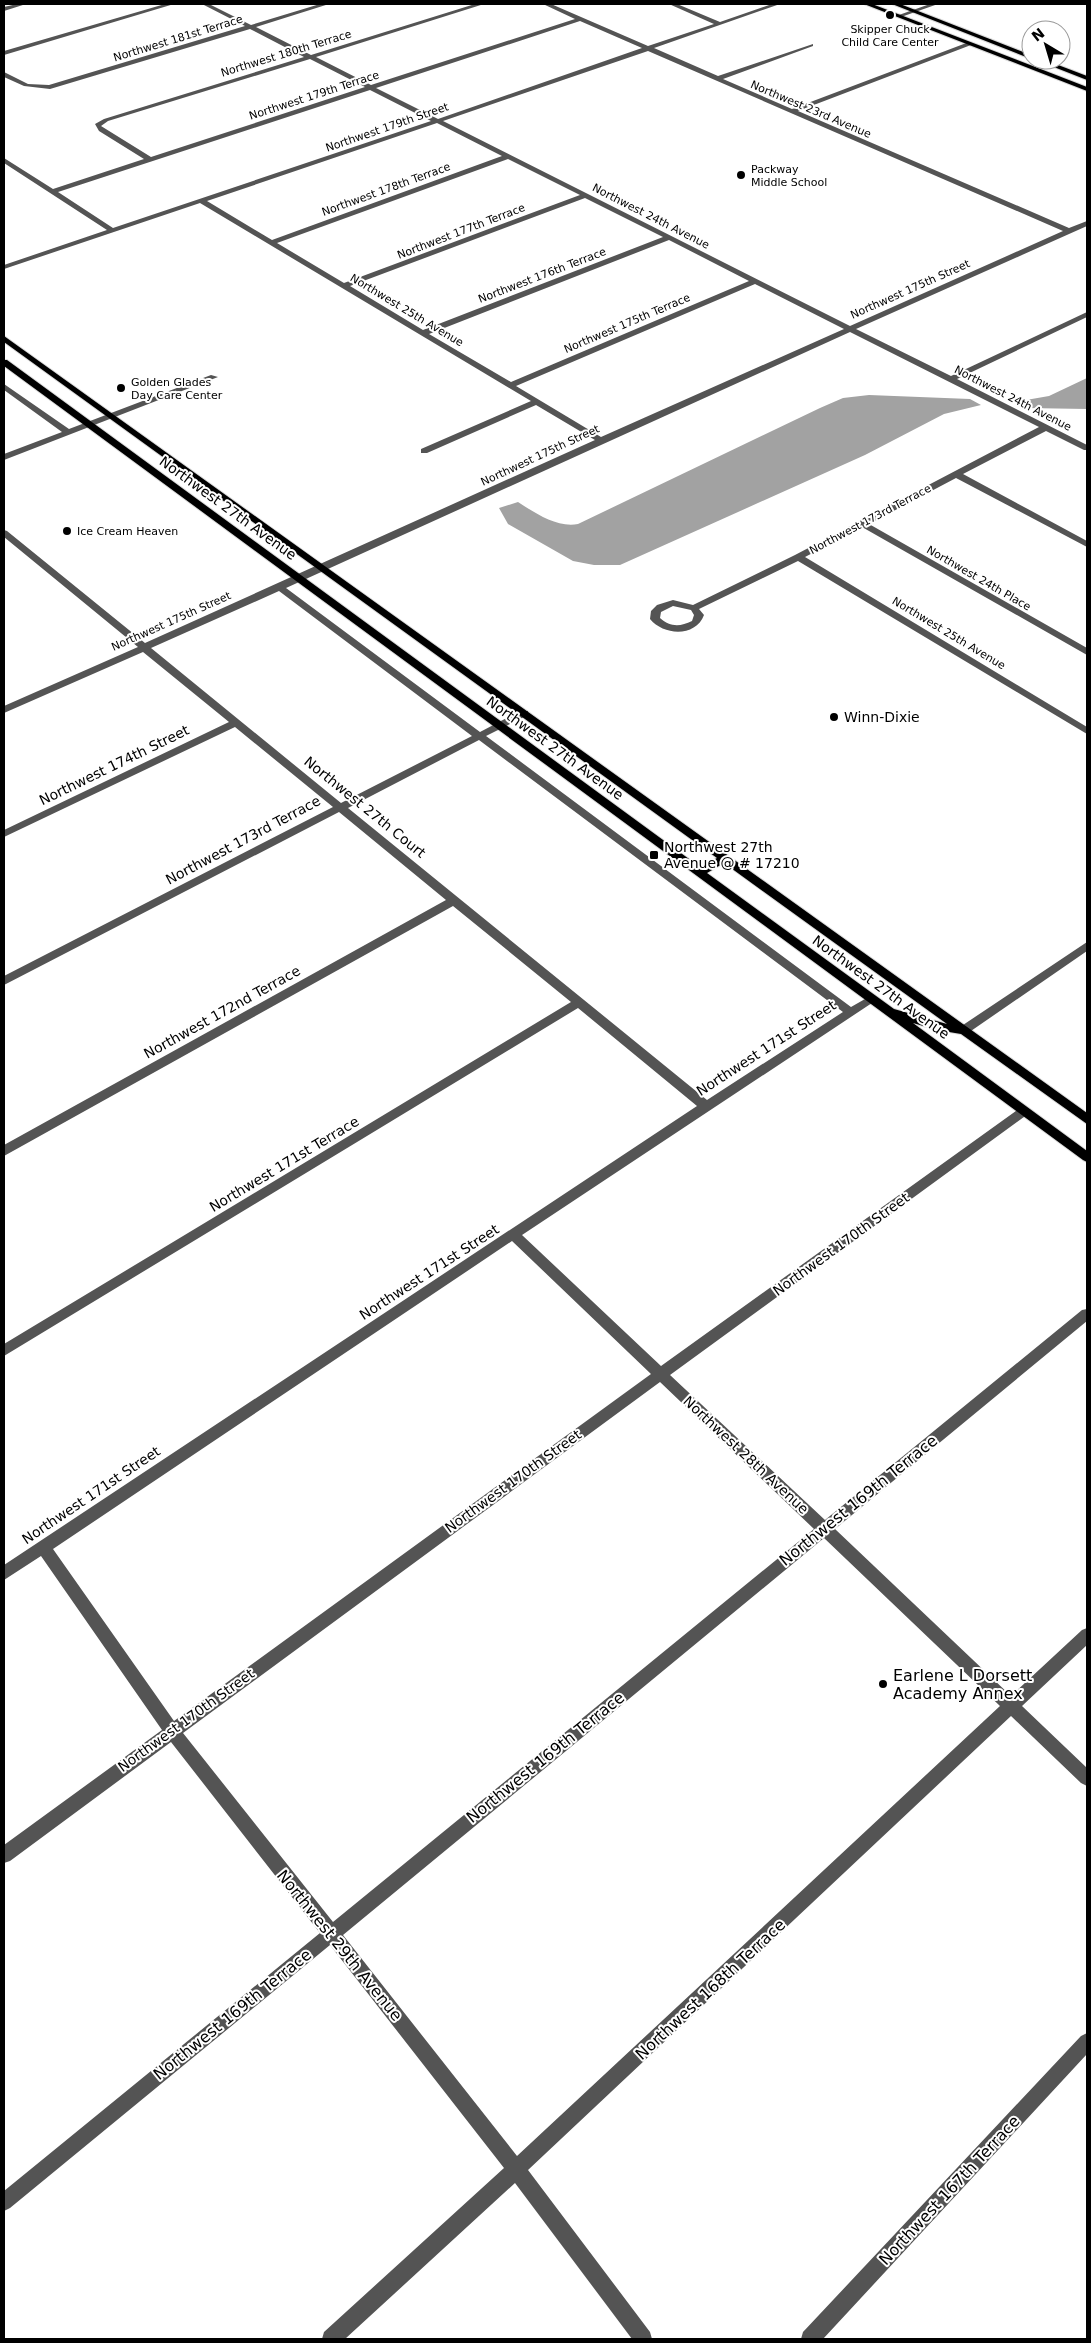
<svg xmlns="http://www.w3.org/2000/svg" width="1091" height="2343" viewBox="0 0 1091 2343" font-family="'DejaVu Sans',sans-serif">
	<style>
		.water { fill: #a2a2a2 }
		.lines { fill: none; stroke-linecap: round; stroke-linejoin: round }
		.major-casing { stroke: #dbdbdb; stroke-width: 2 }
		.minor { fill: #545454; fill-rule: evenodd }
		.major { fill: #000; fill-rule: evenodd }
		.poi-dot { fill: #000; stroke: #fff; stroke-width: 2 }
		.labels { text-anchor: middle; stroke-width: 4; stroke-linejoin: round; paint-order: stroke }
		.far-poi-label { font-size: 11px; fill: #000; stroke: #fff; text-anchor: start }
		.far-street-label { font-size: 11px; fill: #000; stroke: #fff }
		.street-label { font-size: 14px; fill: #000; stroke: #fff }
		.poi-label { font-size: 14px; fill: #000; stroke: #fff; text-anchor: start }
		.near-street-label { font-size: 16px; fill: #000; stroke: #fff }
		.near-poi-label { font-size: 16px; fill: #000; stroke: #fff; text-anchor: start }
	</style>
	<rect width="100%" height="100%" fill="#fff"/>
	<!-- water -->
	<path class="water" d="M1087,378V409L1026,408L1015,402L1049,396Z
		M869,395L970,399L981,405L944,414L865,455L620,565H594L573,561L508,524L499,508L518,502C535,513 557,528 578,524L820,408L843,398Z"/>
	<g class="lines">
		<!-- major casing -->
		<g class="major-casing">
			<path id="major" d="M864,4H872L1087,87V91Z
				M892,4H900L1031,55V59Z
				M1036,60H1045L1087,76V80Z
				M4,336L1087,1113V1124L961,1034L937,1030L913,1023L1087,1151V1162L1083,1160L4,366V360H7L700,867L717,858L4,342ZM724,863L947,1024L894,1009L707,873Z"/>
		</g>
		<!-- minor -->
		<path class="minor" d="M17,4H26L4,11V7Z
			M165,4H174L4,55V51Z
			M202,4H209L251,25L320,4H329L256,27L311,55L475,4H484L316,57L371,85L575,19L543,4H551L648,46L714,24L669,4H677L720,22L772,4H780L654,48L718,76L813,44V46L723,79L792,109L969,42L971,45L798,111L1069,228L1087,221V226L856,329L951,376L1087,312V317L957,379L1087,445V450H1084L1046,431L963,474L1087,541V547L956,478L869,524L1087,648V655L862,527L805,557L1087,727V734L798,561L699,609L704,615C696,637 664,636 650,619L651,611L657,605L673,600L693,605L795,555L1039,427L850,332L286,588L480,732L520,711H528V715L486,736L851,1007L872,995L878,999L522,1235L661,1366L1020,1108H1028L1030,1111L1028,1114L670,1375L825,1520L1082,1310L1087,1309V1321L835,1529L1011,1696L1082,1630L1087,1628V1645L1022,1706L1087,1768V1786L1081,1783L1011,1716L528,2170L650,2332L652,2339H632L515,2183L345,2339H322L324,2332L504,2168L330,1945L10,2208L4,2211V2191L320,1933L171,1742L10,1861L4,1863V1845L162,1730L41,1556L4,1580V1565L697,1106L578,1008L4,1356V1344L571,1002L453,906L4,1156V1145L446,900L339,812L4,985V976L333,807L235,727L4,837V830L229,722L143,652L4,713V706L138,647L4,537V530L7,531L145,643L595,440L536,405L427,453H421V449L531,401L200,203L4,269V265L107,230L4,163V158L53,189L144,159L99,131L95,124L104,119L304,57L250,29L50,89L24,86L4,77V72L28,84L49,85L245,26ZM580,21L642,48L438,119L376,88ZM648,51L1063,231L850,326L443,121ZM310,59L365,87L151,157L101,126L108,121ZM370,90L431,121L113,228L58,192ZM437,123L502,156L272,240L207,201ZM508,159L580,195L344,283L277,243ZM585,198L663,237L423,330L350,286ZM669,240L749,281L511,382L429,334ZM755,284L844,329L601,437L516,386ZM279,591L472,736L341,803L151,648ZM673,606L691,610L694,615L692,621C680,627 670,627 660,618L661,612ZM479,740L843,1012L707,1100L348,808ZM512,1241L651,1374L174,1721L53,1549ZM660,1382L814,1529L333,1922L183,1733ZM824,1538L1000,1706L517,2156L343,1935Z
			M930,4H938L901,17L896,16Z
			M211,375L218,377L4,460V454L62,432L4,390V384L69,429Z
			M1087,942V951L968,1033H960L958,1030L960,1027Z
			M1087,2033V2054L823,2339H801L803,2332L1081,2036Z"/>
		<!-- major -->
		<use href="#major" class="major"/>
	</g>
	<!-- markers -->
	<g class="poi-dot">
		<circle cx="890" cy="15" r="5"/>
		<circle cx="741" cy="175" r="5"/>
		<circle cx="121" cy="388" r="5"/>
		<circle cx="67" cy="531" r="5"/>
		<circle cx="834" cy="717" r="5"/>
		<rect x="649" y="850" width="10" height="10" rx="2.5"/>
		<circle cx="883" cy="1684" r="5"/>
	</g>
	<g class="labels">
		<!-- far-poi labels -->
		<g class="far-poi-label">
			<text x="890" y="33" text-anchor="middle">Skipper Chuck<tspan x="890" dy="13">Child Care Center</tspan></text>
			<text x="751" y="173">Packway<tspan x="751" dy="13">Middle School</tspan></text>
			<text x="131" y="386">Golden Glades<tspan x="131" dy="13">Day Care Center</tspan></text>
			<text x="77" y="535">Ice Cream Heaven</text>
		</g>
		<!-- far-street labels -->
		<g class="far-street-label">
			<text transform="translate(178 38) rotate(-17)" y="4">Northwest 181st Terrace</text>
			<text transform="translate(286 53) rotate(-17)" y="4">Northwest 180th Terrace</text>
			<text transform="translate(314 95) rotate(-18)" y="4">Northwest 179th Terrace</text>
			<text transform="translate(811 109) rotate(23)" y="4">Northwest 23rd Avenue</text>
			<text transform="translate(387 127) rotate(-19)" y="4">Northwest 179th Street</text>
			<text transform="translate(386 189) rotate(-20)" y="4">Northwest 178th Terrace</text>
			<text transform="translate(651 216) rotate(27)" y="4">Northwest 24th Avenue</text>
			<text transform="translate(461 231) rotate(-21)" y="4">Northwest 177th Terrace</text>
			<text transform="translate(542 275) rotate(-21)" y="4">Northwest 176th Terrace</text>
			<text transform="translate(910 289) rotate(-24)" y="4">Northwest 175th Street</text>
			<text transform="translate(407 310) rotate(31)" y="4">Northwest 25th Avenue</text>
			<text transform="translate(627 323) rotate(-23)" y="4">Northwest 175th Terrace</text>
			<text transform="translate(1013 398) rotate(27)" y="4">Northwest 24th Avenue</text>
			<text transform="translate(540 455) rotate(-25)" y="4">Northwest 175th Street</text>
			<text transform="translate(870 519) rotate(-28)" y="4">Northwest 173rd Terrace</text>
			<text transform="translate(979 578) rotate(30)" y="4">Northwest 24th Place</text>
			<text transform="translate(171 621) rotate(-24)" y="4">Northwest 175th Street</text>
			<text transform="translate(949 633) rotate(31)" y="4">Northwest 25th Avenue</text>
		</g>
		<!-- street labels -->
		<g class="street-label">
			<text transform="translate(228 508) rotate(36)" y="5">Northwest 27th Avenue</text>
			<text transform="translate(555 748) rotate(36)" y="5">Northwest 27th Avenue</text>
			<text transform="translate(114 765) rotate(-26)" y="5">Northwest 174th Street</text>
			<text transform="translate(365 807) rotate(39)" y="5">Northwest 27th Court</text>
			<text transform="translate(243 840) rotate(-28)" y="5">Northwest 173rd Terrace</text>
			<text transform="translate(881 987) rotate(36)" y="5">Northwest 27th Avenue</text>
			<text transform="translate(222 1012) rotate(-29)" y="5">Northwest 172nd Terrace</text>
			<text transform="translate(766 1048) rotate(-33)" y="5">Northwest 171st Street</text>
			<text transform="translate(284 1164) rotate(-31)" y="5">Northwest 171st Terrace</text>
			<text transform="translate(841 1244) rotate(-36)" y="5">Northwest 170th Street</text>
			<text transform="translate(429 1272) rotate(-33)" y="5">Northwest 171st Street</text>
			<text transform="translate(746 1455) rotate(43)" y="5">Northwest 28th Avenue</text>
			<text transform="translate(513 1481) rotate(-36)" y="5">Northwest 170th Street</text>
			<text transform="translate(91 1495) rotate(-34)" y="5">Northwest 171st Street</text>
			<text transform="translate(186 1720) rotate(-36)" y="5">Northwest 170th Street</text>
		</g>
		<!-- poi labels -->
		<g class="poi-label">
			<text x="844" y="722">Winn-Dixie</text>
			<text x="664" y="852">Northwest 27th<tspan x="664" dy="16">Avenue @ # 17210</tspan></text>
		</g>
		<!-- near-street labels -->
		<g class="near-street-label">
			<text transform="translate(858 1500) rotate(-39)" y="6">Northwest 169th Terrace</text>
			<text transform="translate(545 1757) rotate(-39)" y="6">Northwest 169th Terrace</text>
			<text transform="translate(340 1945) rotate(51)" y="6">Northwest 29th Avenue</text>
			<text transform="translate(710 1989) rotate(-43)" y="6">Northwest 168th Terrace</text>
			<text transform="translate(232 2014) rotate(-39)" y="6">Northwest 169th Terrace</text>
			<text transform="translate(949 2190) rotate(-47)" y="6">Northwest 167th Terrace</text>
		</g>
		<!-- near-poi labels -->
		<g class="near-poi-label">
			<text x="893" y="1681">Earlene L Dorsett<tspan x="893" dy="18">Academy Annex</tspan></text>
		</g>
	</g>
	<!-- border -->
	<rect width="1091" height="2343" fill="none" stroke="#000000" stroke-width="10"/>
	<!-- north arrow -->
	<g transform="translate(1046 45) rotate(322)"><circle r="24" fill="#ffffff" stroke="#999999"/>
	<path d="M0-4L9 19L0 12L-9 19Z" fill="#000000"/>
	<text y="-8" font-size="14" font-weight="bold" text-anchor="middle" fill="#000000">N</text>
	</g>
</svg>
